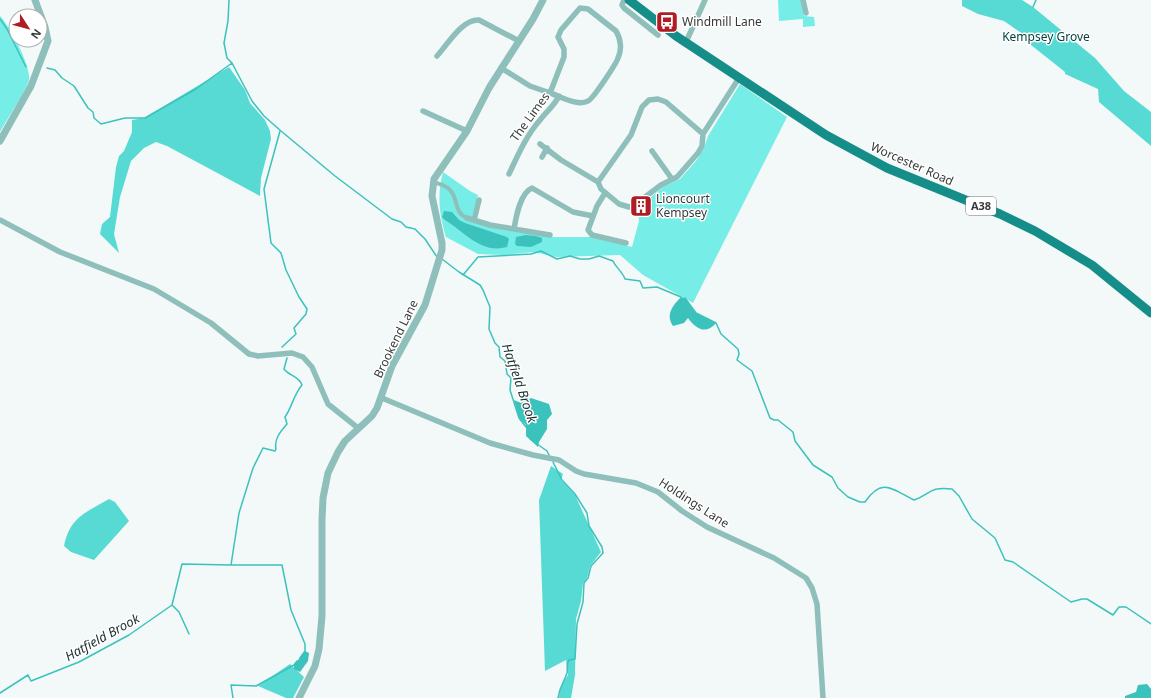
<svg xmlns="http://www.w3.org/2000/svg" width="1151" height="698" viewBox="0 0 1151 698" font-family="'Noto Sans',sans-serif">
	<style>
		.green { fill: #76ede6 }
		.forest { fill: #58dad4 }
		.water { fill: #3bc2bc }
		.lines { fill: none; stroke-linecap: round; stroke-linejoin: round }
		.stream { stroke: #3bc2bc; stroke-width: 1.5 }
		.pedestrian { stroke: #8ebfbb; stroke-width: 4 }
		.minor { stroke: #8ebfbb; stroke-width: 5.5 }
		.tertiary { stroke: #8ebfbb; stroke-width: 7 }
		.primary { stroke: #158e89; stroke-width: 9 }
		.labels { text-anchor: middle; stroke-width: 3; stroke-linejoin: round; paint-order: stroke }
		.shield { fill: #fff; stroke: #737474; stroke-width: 1 }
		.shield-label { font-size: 11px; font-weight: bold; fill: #373939 }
		.poi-label { font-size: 12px; fill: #373939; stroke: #fff; text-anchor: start }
		.park-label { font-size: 12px; fill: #044240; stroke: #fff }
		.street-label { font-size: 12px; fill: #373939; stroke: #fff }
		.water-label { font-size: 13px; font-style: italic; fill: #19302f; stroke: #fff }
	</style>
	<rect width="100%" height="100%" fill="#f3f8f8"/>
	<!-- green -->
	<path class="green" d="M778,0H802L804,16L814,17L815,26L803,27V19L779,21Z
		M0,16C10,26 31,66 29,80C28,87 5,123 0,132Z
		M740,84L787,117L693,303L643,275L620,255L557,257L533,252L504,255L478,254L446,237C439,214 437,195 443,172L470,191L478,195L471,220L549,237H592L632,247L639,221L638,208L663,187L680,179L696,161L704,148L708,136Z"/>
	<!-- forest -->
	<path class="forest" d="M962,0H1022L1033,7L1095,58L1124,91L1151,112V146L1099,102L1098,89L1065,74V72L1026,41L1027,37L1004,21L978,14L962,6Z
		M229,67L245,90L250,103L265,120L270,131L271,139L261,178L260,196L167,146L156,142L144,148L131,161L120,197L114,234L119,253L100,234L102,224L110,217L116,167L119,156L124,151L132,132V120L144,118Z
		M551,466L563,474L561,480L575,495L601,552L590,566L587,578L583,583L581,601L576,619L575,675L571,698H559L561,686L568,675L566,660L545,671L539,500Z
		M109,499L115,502L129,521L94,560L71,552L64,546C70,517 85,513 109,499Z
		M290,664L304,677L293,698H286L258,686Z"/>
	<!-- water -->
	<path class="water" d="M444,211L452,212L459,220L465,223L507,237L509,239L507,247C481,254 466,233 445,220L442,217Z
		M526,235L536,236L542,238V242L531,247L517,246L515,244L516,237Z
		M681,297L685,298L696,313L716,323C706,335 696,329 688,318L684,323L673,326C665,315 673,305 681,297Z
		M531,398L549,404L552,414L547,420V429L539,442L538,447L526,436V425L519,418L514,400L521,403Z
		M305,651L309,653L308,661L300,672L294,669V665Z
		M1147,684L1151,689V698H1125V696L1136,692L1138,685Z"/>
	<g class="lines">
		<!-- stream -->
		<path class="stream" d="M229,0L228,21L224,43L227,58L232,63L252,101L264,116L281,131L335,176L392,219L401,222L406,227L415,229L425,239L437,257
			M1033,7L1036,0
			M0,19L7,29L26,67
			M47,68L55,70L62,78L74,86L88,108L93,112L94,118L101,124L125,118H145L196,89L232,63
			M280,131L264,189L271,243L281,253L286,270L299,297L307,309L306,314L294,328L296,334L282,347
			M442,259L459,272L480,285L483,290L490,307L489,329L495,343L499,347L500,357L505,361L507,374L511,378L510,390L519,418L526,427
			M463,275L478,257L531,254L541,251L557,259L570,256L580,259H589L599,256L613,261C616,268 622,271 625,279L640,281L643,288L657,287L681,297
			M685,298L696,313L716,323L721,334L738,349L739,354L737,360L752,371L770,418L774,420H778L793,432L795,441L813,465L832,477L838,488L848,497L860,502H865C882,477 892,489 914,500C930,495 929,486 952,489L959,496L972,519L995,538L1005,560L1013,562L1071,602L1082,599H1087L1113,615L1119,607H1126L1151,624
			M530,439L547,451L549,455
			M553,462L562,480L575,494L587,513L589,526L602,547L603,553L591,566L588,578L584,583L583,602L577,624L575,659L569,660C566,664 568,668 567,673C564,683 560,685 558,698
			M231,565H282L291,610L305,644V651L300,658
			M172,605L179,612L189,634
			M0,693L28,675L31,681L79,662L129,635L172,605L182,564L231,565L239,513L253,468L263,448L275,451L276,449C274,439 280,432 287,424L285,417C292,407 294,394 302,385C299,376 289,376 284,369L287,358
			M233,698L231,685L256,686L294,665L297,661"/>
		<!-- pedestrian -->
		<path class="pedestrian" d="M433,182C439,184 446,185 450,190C459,199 453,212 467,218"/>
		<!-- minor -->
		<path class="minor" d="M624,0L622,5L624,8L658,35
			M803,0L806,13
			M686,42L705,0
			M437,56C448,44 462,19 479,20L519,41
			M501,68L530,86L550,93L564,57V49L558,37L561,30L580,8L588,9L616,31C621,39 622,50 618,58C616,64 593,99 588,101C578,107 560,96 550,93
			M423,111L467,131
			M540,144L561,160L598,182L601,189L619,204L629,207L633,206L661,185L677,177L698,153L702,146L703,134L739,78
			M652,151L672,179
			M542,157L547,148
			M509,174C518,155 526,136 540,120C547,111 554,106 559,96
			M598,182L631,135L642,107L649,100L658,99L666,102L703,134
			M605,193L597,206L588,230L592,235L626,243
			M467,218L490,225L550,235
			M0,220L60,252L154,289L211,323L249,354L258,356L292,353L303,357L312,367L328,404L358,428
			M474,220L479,200
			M514,229C516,217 520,193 532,188L573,212L593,216
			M382,398L490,443L533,455L559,460L576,471L584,474L636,483L658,492L682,511L707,527L774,558L806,578L812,588L817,604L823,698"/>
		<!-- tertiary -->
		<path class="tertiary" d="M0,141L31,86L48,41L45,27L35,0
			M299,698L315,666L319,649L322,616V520L323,498L328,473L338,452L345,441L372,416L377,408L392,366L425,305L442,250V243L432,196L434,179L467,131L489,88L533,19L543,0"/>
		<!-- primary -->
		<path class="primary" d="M629,0L676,36L826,135L887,168L1000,214L1035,231L1092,265L1151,313"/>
	</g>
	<!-- icons -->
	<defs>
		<g id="bus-square" transform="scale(1.15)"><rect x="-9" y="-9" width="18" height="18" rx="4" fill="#af1c25" stroke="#fff"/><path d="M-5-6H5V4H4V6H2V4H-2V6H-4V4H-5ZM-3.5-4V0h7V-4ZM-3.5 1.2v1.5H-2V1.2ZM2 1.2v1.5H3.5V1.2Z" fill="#fff"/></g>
		<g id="building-square" transform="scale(1.15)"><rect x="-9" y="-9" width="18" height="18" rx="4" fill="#af1c25" stroke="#fff"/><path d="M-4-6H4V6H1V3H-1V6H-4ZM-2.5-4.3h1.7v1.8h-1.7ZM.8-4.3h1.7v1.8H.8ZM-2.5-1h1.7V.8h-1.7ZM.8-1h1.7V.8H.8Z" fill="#fff"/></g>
	</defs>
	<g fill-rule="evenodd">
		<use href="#bus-square" x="667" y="22"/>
		<use href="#building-square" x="641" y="206"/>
	</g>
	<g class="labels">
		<!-- shield labels -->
		<rect class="shield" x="966" y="197" width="30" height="18" rx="3"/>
		<g class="shield-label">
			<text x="981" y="210">A38</text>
		</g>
		<!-- poi labels -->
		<g class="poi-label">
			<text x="682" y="26">Windmill Lane</text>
			<text x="656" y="203">Lioncourt<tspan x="656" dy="14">Kempsey</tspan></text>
		</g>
		<!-- park labels -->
		<g class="park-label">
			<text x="1046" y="41">Kempsey Grove</text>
		</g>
		<!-- street labels -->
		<g class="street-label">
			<text transform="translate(530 117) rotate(-54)" y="4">The Limes</text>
			<text transform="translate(912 164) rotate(24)" y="4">Worcester Road</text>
			<text transform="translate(396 339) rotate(-64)" y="4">Brookend Lane</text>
			<text transform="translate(694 503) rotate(33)" y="4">Holdings Lane</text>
		</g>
		<!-- water labels -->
		<g class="water-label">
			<text transform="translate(520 383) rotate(71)" y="5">Hatfield Brook</text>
			<text transform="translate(102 637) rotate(-29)" y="5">Hatfield Brook</text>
		</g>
	</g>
	<!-- north arrow -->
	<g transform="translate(28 28) rotate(126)"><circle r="19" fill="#ffffff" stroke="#afb0b0"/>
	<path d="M0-3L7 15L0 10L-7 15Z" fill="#af1c25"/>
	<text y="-6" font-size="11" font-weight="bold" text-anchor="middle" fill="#373939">N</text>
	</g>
</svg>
